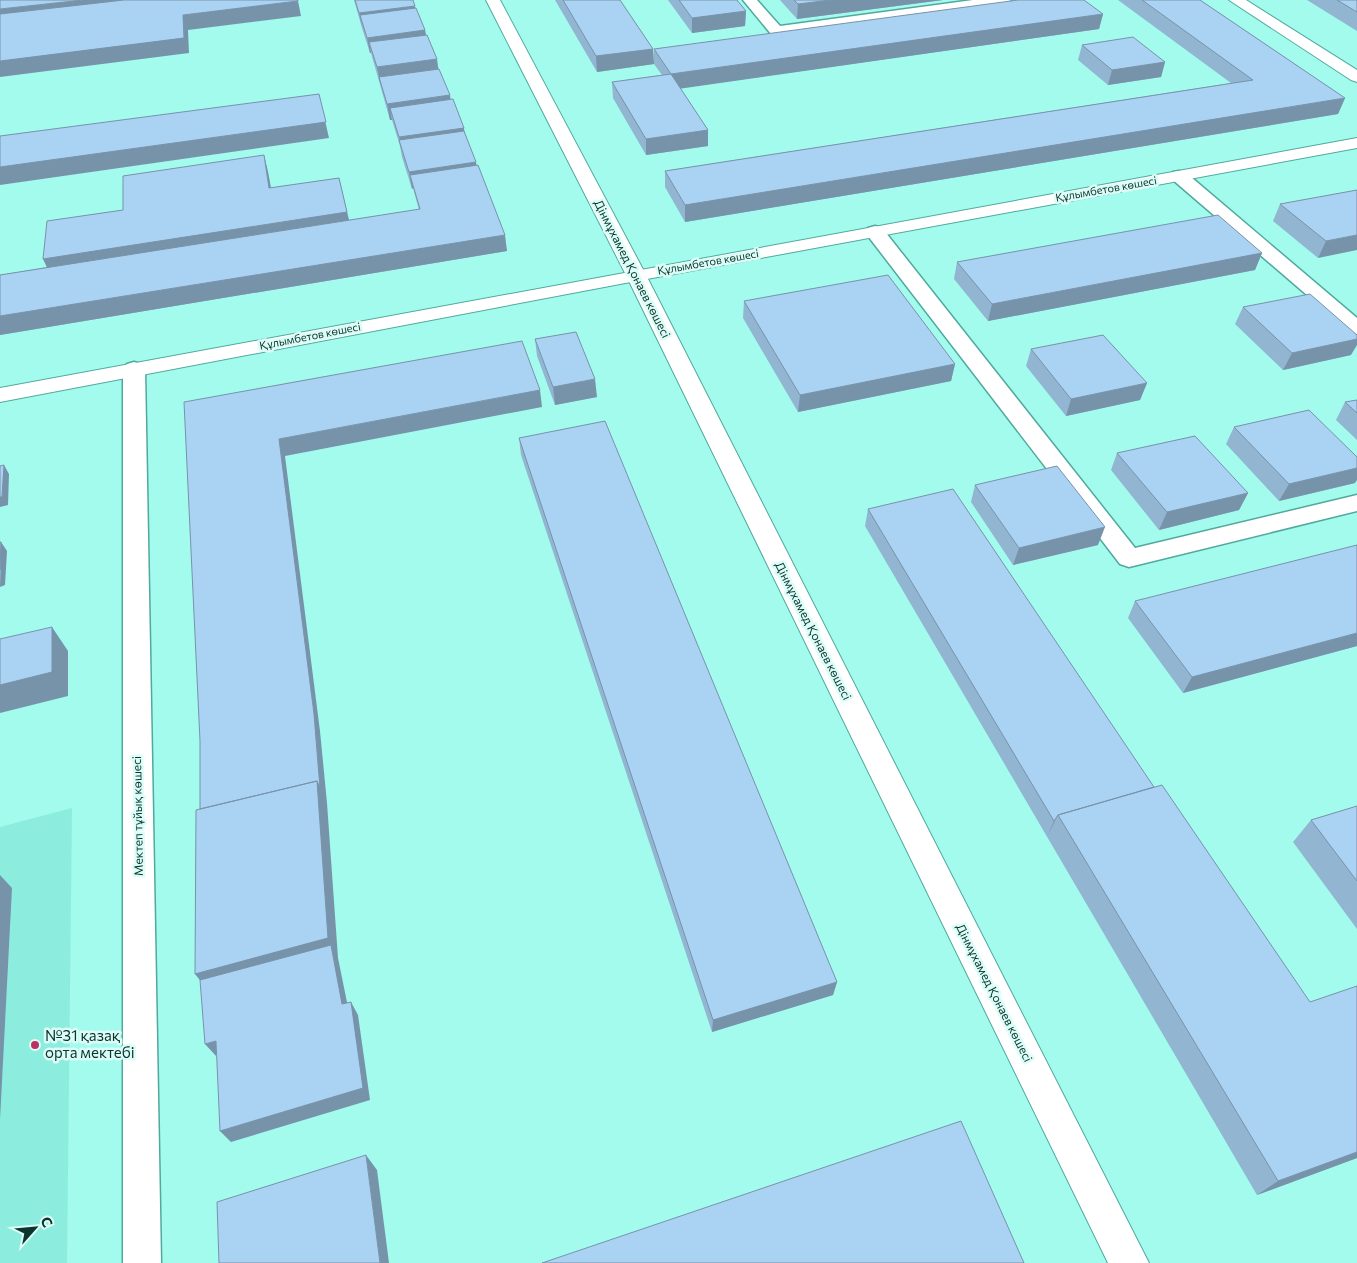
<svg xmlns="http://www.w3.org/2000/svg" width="1357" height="1263" viewBox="0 0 1357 1263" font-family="Commissioner,sans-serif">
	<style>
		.built { fill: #8ceddf }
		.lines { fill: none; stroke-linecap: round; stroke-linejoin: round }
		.lane-casing { stroke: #50a99d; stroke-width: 3 }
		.street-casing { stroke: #50a99d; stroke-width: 2 }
		.secondary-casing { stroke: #50a99d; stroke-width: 2 }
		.lane { fill: #fff; fill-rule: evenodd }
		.street { fill: #fff; fill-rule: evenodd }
		.secondary { fill: #fff; fill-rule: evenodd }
		.wall { fill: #92b5d1 }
		.shaded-wall { fill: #7793aa }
		.building { fill: #aad2f3; stroke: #7793aa }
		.poi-dot { fill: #bd3063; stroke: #dcfdf7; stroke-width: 2 }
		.labels { text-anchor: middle; stroke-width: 5; stroke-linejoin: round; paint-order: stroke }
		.far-street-label { font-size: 11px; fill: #0c332e; stroke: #dcfdf7 }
		.street-label { font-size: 12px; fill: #0c332e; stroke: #dcfdf7 }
		.near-poi-label { font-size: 15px; fill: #0c332e; stroke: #dcfdf7; text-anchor: start }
	</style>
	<rect width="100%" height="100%" fill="#a2fbed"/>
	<!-- built -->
	<path class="built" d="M72,808L67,1263H0V827Z"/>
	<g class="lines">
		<!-- lane casing -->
		<g class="lane-casing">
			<path id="lane" d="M743,0H757L780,26L973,0H1011L1004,4L776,35L771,34Z
				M1179,171L1185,172L1357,318V334L1350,332L1173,180L1170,176L1173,172Z
				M875,226L882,228L1135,548L1357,495V511L1129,567L1120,564L868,236L866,232L868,228Z
				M134,362L141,364L145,369L161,1263H123V369L127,364Z"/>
		</g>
		<!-- street casing -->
		<g class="street-casing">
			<path id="street" d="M1229,0H1246L1357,70V82L1351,80Z
				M1357,138V148L636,281L0,402V388Z"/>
		</g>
		<!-- secondary casing -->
		<g class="secondary-casing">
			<path id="secondary" d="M486,0H500L646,275L1149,1263H1108L626,275Z"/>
		</g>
		<!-- lane -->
		<use href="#lane" class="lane"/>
		<!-- street -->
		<use href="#street" class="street"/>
		<!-- secondary -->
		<use href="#secondary" class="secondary"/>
	</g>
	<!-- wall -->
	<path class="wall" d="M354,0H413L415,8L425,30L426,35L450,99L464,128V131L507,251L0,335V275L47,267L123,210L264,155L268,172L271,188L339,178L349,220L419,210L413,188L412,189L402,157L400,146L392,120H390L371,53H370L362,28Z
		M555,0H620L653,49L654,64L597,72Z
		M668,0H737L746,11L745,26L692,33Z
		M780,0H943L797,19Z
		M1118,0H1200L1345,98L1338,114L685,222L665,187V171L1231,83Z
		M1307,0H1357V31Z
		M1103,14L1099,29L680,88L708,130V146L646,155L613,98L612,82L662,75L654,64V49Z
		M1082,45L1165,62L1161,77L1108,85L1078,60Z
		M1357,190L1318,258L1273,221L1280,204Z
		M1262,253L1255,270L988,321L954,279L957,262Z
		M744,301L955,364L951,381L798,412L743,318Z
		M1243,307L1351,355L1283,370L1235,324Z
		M535,339L597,397L555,405L537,356Z
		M1031,349L1147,383L1140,400L1066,416L1026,366Z
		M1357,400V440L1336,420L1345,402Z
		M1234,427L1355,483L1279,501L1226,444Z
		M519,438L837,982L833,995L712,1032L521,455Z
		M1117,453L1248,493L1239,510L1159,530L1111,470Z
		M975,485L1098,545L1013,565L971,502Z
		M868,509L1357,1158L1257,1195L865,526Z
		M1135,601L1357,646L1183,693L1128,618Z
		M1357,806V929L1293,842L1311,820Z"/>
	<!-- shaded-wall -->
	<path class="shaded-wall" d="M83,0H186L0,25V9Z
		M831,0H943L797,19L798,4Z
		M298,1L301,16L188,30L189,53L0,77V61L183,15Z
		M415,6L417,21L360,15L362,28L359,13Z
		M746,11L745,26L692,33V18Z
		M1103,14L1099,29L671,90V74Z
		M425,30L428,46L369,42L371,53H370L367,38Z
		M653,49L654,64L597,72L596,56Z
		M437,59L439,74L380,82L377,67Z
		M1165,62L1161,77L1108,85L1112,70Z
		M319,94L329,138L0,185V167Z
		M450,95L452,111L390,108L392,120H390L387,104Z
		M1345,98L1338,114L685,222V205Z
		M464,128L466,144L401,148L399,137Z
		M708,130V146L646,155V139Z
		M264,155L268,172L274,205L269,188Z
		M476,162L478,179L410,175L413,188L412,189L409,172Z
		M339,178L351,229L51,276L43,259Z
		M505,235L507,251L0,335V316Z
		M1357,235V250L1318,258L1326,241Z
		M1262,253L1255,270L988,321L992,304Z
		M1357,339V345L1351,355L1283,370L1292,353Z
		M955,364L951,381L798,412L800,395Z
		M595,379L597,397L555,405L553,387Z
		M1147,383L1140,400L1066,416L1071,399Z
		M540,390L542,407L285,456L320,731L327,803L338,958L350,1017L210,993L195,974L279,439Z
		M4,465L9,474L8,505L0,507V497Z
		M1357,468V480L1355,483L1279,501L1289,484Z
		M1248,493L1239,510L1159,530L1167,512Z
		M1105,527L1098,545L1013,565L1019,548Z
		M1,542L7,551L5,585L0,587Z
		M52,627L68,651V696L0,713V685Z
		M1357,633V646L1183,693L1192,677Z
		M1054,821H1055L1047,837Z
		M0,875L12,888L0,1120Z
		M837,982L833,995L712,1032L713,1020Z
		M351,1002L358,1015L370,1100L231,1142L220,1131Z
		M216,1041V1056L205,1044Z
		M1357,1152V1158L1257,1195L1278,1181Z
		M366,1155L377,1170L389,1263H380Z"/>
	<!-- building -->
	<path class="building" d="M0,0H83L0,9Z
		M124,0H298V1L183,15L184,38L0,61V14Z
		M355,0H413L415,6L359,13Z
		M563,0H620L653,49L596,56Z
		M679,0H737L746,11L692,18Z
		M794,0H831L798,4Z
		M1018,0H1084L1103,14L671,74L654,49Z
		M1142,0H1200L1345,98L685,205L665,171L1253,80Z
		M1337,0H1357V12Z
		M416,8L425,30L367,38L360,15Z
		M427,35L437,59L377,67L369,42Z
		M1133,37L1165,62L1112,70L1082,45Z
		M439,69L450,95L387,104L379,77Z
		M671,74L708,130L646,139L612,82Z
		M319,94L326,122L0,167V136Z
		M453,99L464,128L399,137L390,108Z
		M464,131L476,162L409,172L399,140Z
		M264,155L269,188L339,178L347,212L43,259L47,221L123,210V176Z
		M478,165L505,235L0,316V275L420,209L410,175Z
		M1357,190V235L1326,241L1280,204Z
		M1218,215L1262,253L992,304L957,262Z
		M888,275L955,364L800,395L744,301Z
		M1310,294L1357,335V339L1292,353L1243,307Z
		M576,332L595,379L553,387L535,339Z
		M1103,335L1147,383L1071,399L1031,349Z
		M522,341L540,390L279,439L314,714L320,788L317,781L200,809V741L184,402Z
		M1357,400V413L1345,402Z
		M1309,410L1357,457V468L1289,484L1234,427Z
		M605,421L837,982L713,1020L519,438Z
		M1195,436L1248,493L1167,512L1117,453Z
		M4,465L2,497H0V466Z
		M1057,466L1105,527L1019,548L975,485Z
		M953,489L1154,787L1058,815L1054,821L868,509Z
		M0,542H1L0,570Z
		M1357,545V633L1192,677L1135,601Z
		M52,627V672L0,685V639Z
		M317,781L328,938L195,974L196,810Z
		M1162,785L1310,1002L1357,986V1152L1278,1181L1058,815Z
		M1357,806V881L1311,820Z
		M331,945L342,1004L351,1002L363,1088L220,1131L216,1041L205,1044L200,980Z
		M961,1121L1024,1263H542Z
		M366,1155L380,1263H219L217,1202Z"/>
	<!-- markers -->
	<circle class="poi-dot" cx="35" cy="1045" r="5"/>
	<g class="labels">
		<!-- far-street labels -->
		<g class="far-street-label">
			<text transform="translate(1106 189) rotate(-10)" y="4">Құлымбетов көшесі</text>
			<text transform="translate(708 262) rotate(-10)" y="4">Құлымбетов көшесі</text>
			<text transform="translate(310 336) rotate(-11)" y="4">Құлымбетов көшесі</text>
		</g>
		<!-- street labels -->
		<g class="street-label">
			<text transform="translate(632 269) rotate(63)" y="4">Дінмұхамед Қонаев көшесі</text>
			<text transform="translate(813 631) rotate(63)" y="4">Дінмұхамед Қонаев көшесі</text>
			<text transform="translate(138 816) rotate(-91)" y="4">Мектеп тұйық көшесі</text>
			<text transform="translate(994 993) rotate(63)" y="4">Дінмұхамед Қонаев көшесі</text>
		</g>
		<!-- near-poi labels -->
		<g class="near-poi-label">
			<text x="45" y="1041">№31 қазақ<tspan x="45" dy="17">орта мектебі</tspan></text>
		</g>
	</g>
	<!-- north arrow -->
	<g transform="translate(35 1228) rotate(63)" stroke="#dcfdf7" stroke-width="4" paint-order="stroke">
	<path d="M0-4L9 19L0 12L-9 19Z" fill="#0c332e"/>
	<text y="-8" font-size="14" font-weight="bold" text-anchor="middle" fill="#0c332e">С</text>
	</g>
</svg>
